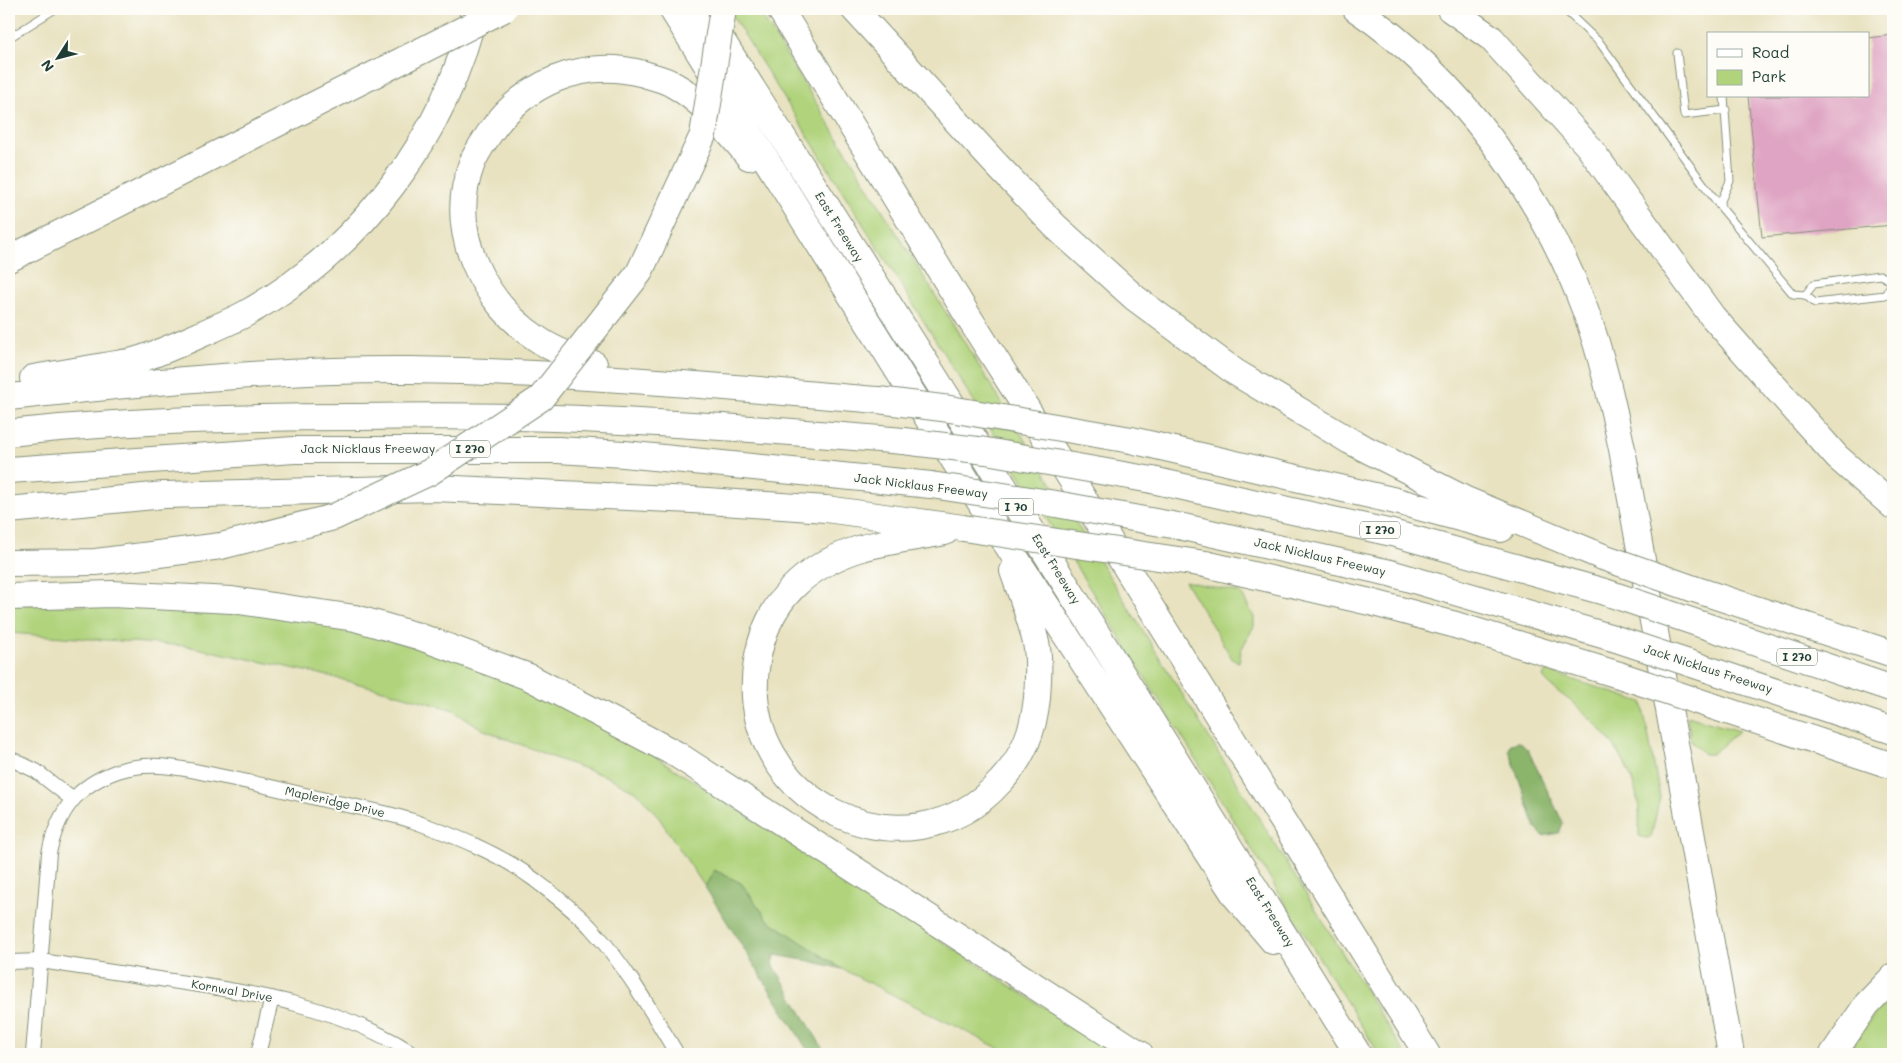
<svg xmlns="http://www.w3.org/2000/svg" width="1902" height="1063" viewBox="0 0 1902 1063" font-family="Mali,sans-serif">
	<style>
		.green { fill: #b0d37c; stroke: #688858 }
		.forest { fill: #8cb56c; stroke: #567950 }
		.building { fill: #dfa4c3 }
		.lines { fill: none; stroke-linecap: round; stroke-linejoin: round }
		.service-casing { stroke: #84907a; stroke-width: 9 }
		.minor-casing { stroke: #84907a; stroke-width: 16 }
		.motorway-casing { stroke: #84907a; stroke-width: 28 }
		.service { stroke: #fff; stroke-width: 7 }
		.minor { stroke: #fff; stroke-width: 14 }
		.motorway { stroke: #fff; stroke-width: 26 }
		.motorway-bridge-casing { stroke: #84907a; stroke-width: 28; stroke-linecap: butt }
		.motorway-bridge { stroke: #fff; stroke-width: 26 }
		.labels { text-anchor: middle; stroke-width: 4; stroke-linejoin: round; paint-order: stroke }
		.shield { fill: #fdfcf7; stroke: #62766e; stroke-width: 1 }
		.shield-label { font-size: 11px; font-weight: bold; fill: #1f3d34 }
		.street-label { font-size: 12px; fill: #1f3d34; stroke: #fdfcf7 }
	</style>
	<rect width="100%" height="100%" fill="#fdfcf7"/>
	<filter id="ink" filterUnits="userSpaceOnUse"><feTurbulence type="fractalNoise" baseFrequency=".02" numOctaves="2"/><feDisplacementMap in="SourceGraphic" scale="10" xChannelSelector="R" yChannelSelector="G"/><feConvolveMatrix kernelMatrix="1 2 1 2 8 2 1 2 1" color-interpolation-filters="sRGB"/></filter>
	<filter id="wash" filterUnits="userSpaceOnUse"><feTurbulence type="fractalNoise" baseFrequency=".0096" numOctaves="4" result="noise"/><feDisplacementMap in="SourceGraphic" scale="20" xChannelSelector="R" yChannelSelector="G"/><feGaussianBlur stdDeviation="1.12" result="paint"/><feColorMatrix in="noise" values="0 0 0 0 0 0 0 0 0 0 0 0 0 0 0 0 0 1.4 0 .05"/><feComposite in="paint" operator="in"/></filter>
	<g filter="url(#wash)">
		<rect width="100%" height="100%" fill="#e8e2c0"/>
		<!-- green -->
		<path class="green" d="M728,9H758L1405,1054H1379C1162,706 947,356 728,9Z
			M1185,581L1241,593L1254,617V626L1241,650L1239,662L1233,660Z
			M9,604L284,611L463,660L608,726L1116,1054H1012L1008,1053L842,969L768,920L741,883L714,870L705,887L657,815L637,792L608,777L560,760L482,729L454,710L387,691L320,674L187,646L9,633Z
			M1546,671L1642,702L1660,797L1651,837L1646,838L1639,836C1639,825 1640,813 1638,802C1631,763 1607,732 1578,707C1567,697 1551,689 1543,677Z
			M1687,716L1739,731L1712,754H1704L1691,741Z
			M1893,991V1046L1887,1054H1844Z"/>
		<!-- forest -->
		<path class="forest" d="M1519,742L1528,750L1563,823L1559,833L1543,836L1536,829L1509,750L1511,744Z
			M714,870L741,883L768,920L842,969L810,961L775,955L773,964L826,1054H810L705,887Z"/>
		<g id="blocks">
			<!-- building -->
			<path class="building" d="M1893,35V225L1762,237L1748,96H1868V38Z"/>
		</g>
	</g>
	<g filter="url(#ink)">
		<use href="#blocks" fill-opacity="0" stroke="#84907a" stroke-width="1"/>
		<g class="lines">
			<!-- service casing -->
			<g class="service-casing">
				<path id="service" d="M1564,9L1600,43L1719,205L1793,294L1805,295L1815,303L1885,295L1893,282
					M9,38L55,9
					M1677,53L1684,115L1726,110
					M1719,205L1730,181L1724,96
					M1805,295L1814,284L1880,275L1893,282"/>
			</g>
			<!-- minor casing -->
			<g class="minor-casing">
				<path id="minor" d="M9,758L36,771L72,799
					M9,962L41,961C85,968 129,974 172,981C256,993 342,1007 414,1054
					M33,1054L49,853C58,811 77,785 118,771C152,760 186,769 219,776C256,783 292,792 329,801C356,807 386,812 413,821C455,836 499,853 535,880C554,895 576,911 592,929C626,966 651,1011 677,1054
					M258,1054L272,998"/>
			</g>
			<!-- motorway casing -->
			<g class="motorway-casing">
				<path id="motorway" d="M672,9L1002,537L1236,897L1273,941
					M702,9L1099,637L1358,1054
					M780,9L971,321L1082,496L1427,1054
					M854,9L993,161L1055,226L1135,298L1235,372L1350,441L1466,500L1603,557
					M1356,9C1458,77 1543,196 1585,310C1602,355 1612,402 1622,449L1731,1054
					M1450,9L1491,38L1588,146L1712,316L1837,457L1893,506
					M9,259L405,59
					M594,364C576,358 555,351 539,340C482,302 446,231 472,163C476,153 483,143 489,134C524,83 583,57 644,74C653,77 664,79 672,84C701,99 729,132 749,157
					M33,378C56,374 80,370 104,366C115,364 126,363 137,360C160,353 182,343 204,333C217,327 232,321 245,314C360,250 446,137 475,9
					M9,397C142,383 276,369 410,370C567,372 722,387 878,400
					M9,433C125,420 242,417 359,417C424,416 488,416 553,418C670,422 786,431 903,441
					M1131,440L1396,501L1501,529
					M9,470L294,450H558L624,454L931,485
					M1152,480L1392,533L1605,592
					M9,510L164,495L434,488L693,500L826,509L963,528
					M1183,527L1390,573L1613,638
					M945,532C919,537 887,541 862,548C804,566 767,601 757,661C733,800 907,886 1001,781C1023,758 1034,729 1037,698C1038,680 1040,661 1036,643C1031,619 1021,594 1013,571
					M9,563L96,562L221,546
					M1205,564L1370,602L1452,624L1619,675
					M1694,589L1893,654
					M9,597L112,594L232,600L355,618L418,636L529,677L676,754L1140,1054
					M1700,624L1893,689
					M1710,670L1893,731
					M1715,707L1893,766
					M1833,1054L1867,1004L1893,977"/>
			</g>
			<!-- service -->
			<use href="#service" class="service"/>
			<!-- minor -->
			<use href="#minor" class="minor"/>
			<!-- motorway -->
			<use href="#motorway" class="motorway"/>
			<!-- motorway-bridge casing -->
			<g class="motorway-bridge-casing">
				<path id="motorway-bridge" d="M405,59L504,9
					M878,400L950,409L1131,440
					M903,441L986,451L1152,480
					M931,485L1056,504L1183,527
					M963,528L1205,564
					M221,546L334,517L430,472L541,398L639,273L703,135L723,9
					M1603,557L1694,589
					M1605,592L1700,624
					M1613,638L1710,670
					M1619,675L1715,707"/>
			</g>
			<!-- motorway-bridge -->
			<use href="#motorway-bridge" class="motorway-bridge"/>
		</g>
	</g>
	<g class="labels">
		<!-- shield labels -->
		<g class="shield">
			<rect x="450" y="440.5" width="40" height="17" rx="4"/>
			<rect x="998.5" y="498.5" width="35" height="17" rx="4"/>
			<rect x="1360" y="521.5" width="40" height="17" rx="4"/>
			<rect x="1777" y="648.5" width="40" height="17" rx="4"/>
		</g>
		<g class="shield-label">
			<text x="470" y="453">I 270</text>
			<text x="1016" y="511">I 70</text>
			<text x="1380" y="534">I 270</text>
			<text x="1797" y="661">I 270</text>
		</g>
		<!-- street labels -->
		<g class="street-label">
			<text transform="translate(839 227) rotate(58)" y="4">East Freeway</text>
			<text x="368" y="453">Jack Nicklaus Freeway</text>
			<text transform="translate(921 486) rotate(7)" y="4">Jack Nicklaus Freeway</text>
			<text transform="translate(1320 557) rotate(13)" y="4">Jack Nicklaus Freeway</text>
			<text transform="translate(1056 569) rotate(58)" y="4">East Freeway</text>
			<text transform="translate(1708 669) rotate(18)" y="4">Jack Nicklaus Freeway</text>
			<text transform="translate(335 802) rotate(13)" y="4">Mapleridge Drive</text>
			<text transform="translate(1270 912) rotate(58)" y="4">East Freeway</text>
			<text transform="translate(232 991) rotate(10)" y="4">Kornwal Drive</text>
		</g>
	</g>
	<!-- margin -->
	<rect width="1902" height="1063" fill="none" stroke="#fdfcf7" stroke-width="30"/>
	<!-- legend -->
	<rect x="1707" y="32" width="162" height="65" fill="#fdfcf7" stroke="#a4b0a9"/>
	<rect x="1717" y="49" width="25" height="8" fill="#ffffff" stroke="#a4b0a9"/>
	<text x="1752" y="58" font-size="15" fill="#1f3d34">Road</text>
	<rect x="1717" y="70" width="25" height="15" fill="#b0d37c" stroke="#a4b0a9"/>
	<text x="1752" y="82" font-size="15" fill="#1f3d34">Park</text>
	<!-- north arrow -->
	<g transform="translate(58 58) rotate(234)" stroke="#fdfcf7" stroke-width="4" paint-order="stroke">
	<path d="M0-4L9 19L0 12L-9 19Z" fill="#1f3d34"/>
	<text y="-8" font-size="14" font-weight="bold" text-anchor="middle" fill="#1f3d34">N</text>
	</g>
</svg>
